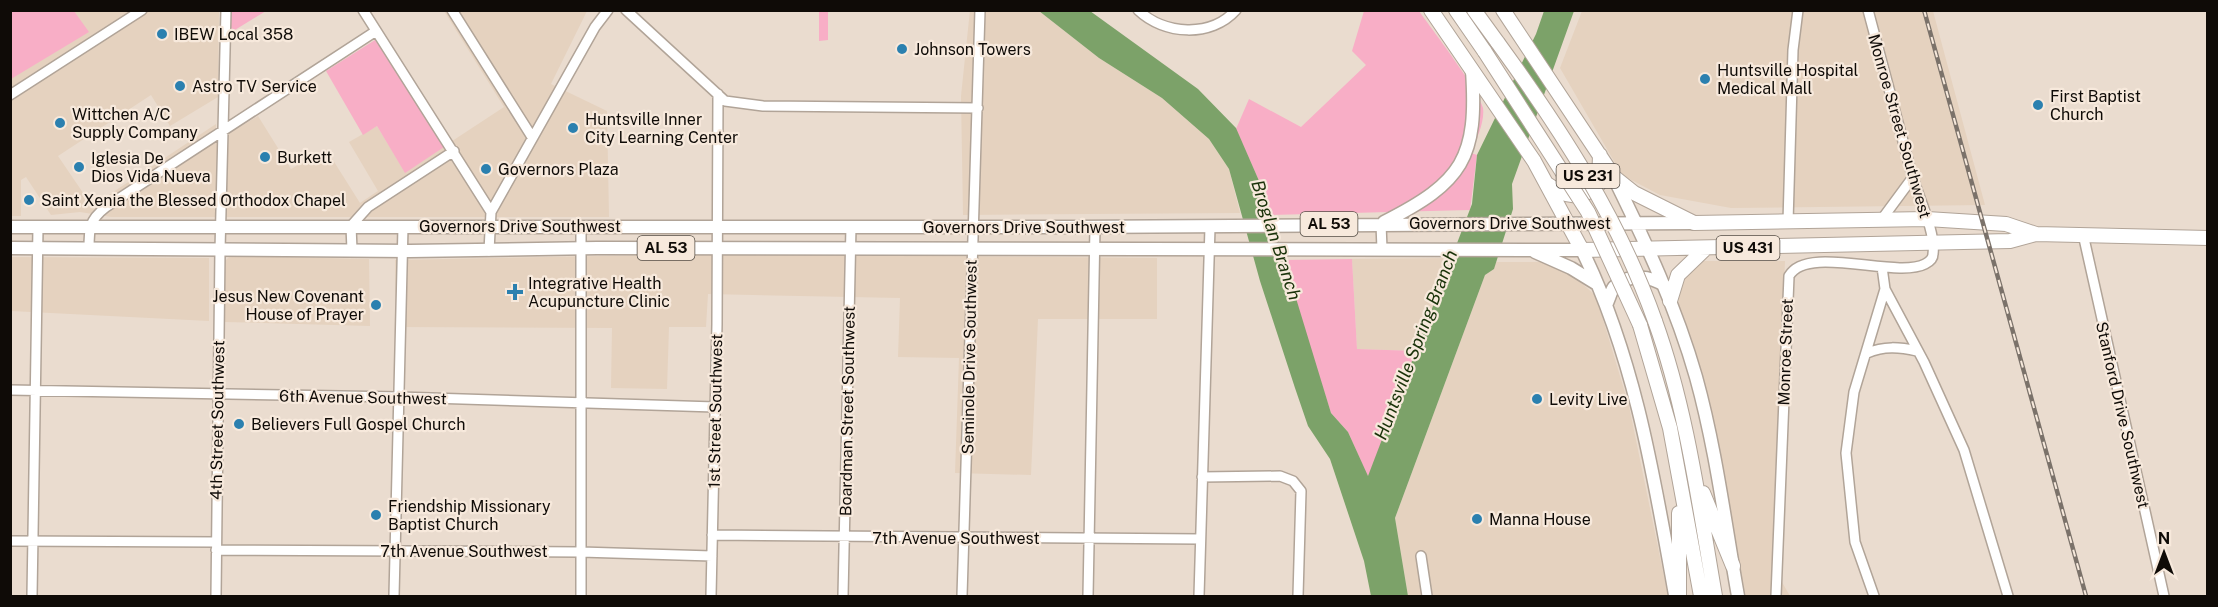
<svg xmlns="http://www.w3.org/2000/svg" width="2218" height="607" viewBox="0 0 2218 607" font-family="'Public Sans',sans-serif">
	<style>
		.built { fill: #e5d2bf }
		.green { fill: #f8aec6 }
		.water { fill: #7ca269 }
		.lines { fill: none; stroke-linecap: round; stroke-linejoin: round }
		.minor-casing { stroke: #b1a498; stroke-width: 12 }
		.major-casing { stroke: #b1a498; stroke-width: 15 }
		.highway-casing { stroke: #b1a498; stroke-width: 16 }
		.minor { stroke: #fff; stroke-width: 9 }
		.major { stroke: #fff; stroke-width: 12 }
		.highway { stroke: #fff; stroke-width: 14 }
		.rail-casing { stroke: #7b726a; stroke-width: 4.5 }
		.rail { stroke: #f7e9dc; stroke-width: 2; stroke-dasharray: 7; stroke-linecap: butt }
		.highway-bridge-casing { stroke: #b1a498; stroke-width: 16; stroke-linecap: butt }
		.highway-bridge { stroke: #fff; stroke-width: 14 }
		.poi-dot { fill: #2b80af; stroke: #f7e9dc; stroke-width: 2 }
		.labels { text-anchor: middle; stroke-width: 4.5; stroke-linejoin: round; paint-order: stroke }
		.shield { fill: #f7e9dc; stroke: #554e47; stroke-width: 1.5 }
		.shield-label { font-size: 15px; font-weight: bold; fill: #0f0b07 }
		.poi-label { font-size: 16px; fill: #0f0b07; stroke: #f7e9dc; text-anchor: start }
		.street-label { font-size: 16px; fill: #0f0b07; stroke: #f7e9dc }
		.water-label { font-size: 18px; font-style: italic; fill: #193209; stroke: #f7e9dc }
	</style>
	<rect width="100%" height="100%" fill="#eadccf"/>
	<!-- built -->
	<path class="built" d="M970,10L1039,11L1099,58L1162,98L1209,139L1229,169L1240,213L963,215L961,96Z
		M10,11H219L218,97L170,126L151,95L58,156L92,206L216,124V135H226L258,116L291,169L326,149L360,203L378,191L349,142L377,126L405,172L504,107L444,11H587L551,84L607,111L609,217H111L80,212L51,215L26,177L21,180V216H11Z
		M1582,11H1933L1985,205L1731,208L1660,195L1622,175L1560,68Z
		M708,254L1157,258V319H1038L1031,475L955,473L959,358L898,357L900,298L708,294L706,327H669L667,389L611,388L612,328L396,327L395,260Z
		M230,256L369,259L370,326L225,322V261Z
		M10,257L209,258V321L11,311Z
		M1452,258L1417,351L1357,349L1352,259Z
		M1702,261H1785L1772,565L1790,596H1745L1702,377L1679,306V290L1686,273Z
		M1496,262H1548L1577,279L1596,296L1629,406L1668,596H1408L1395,518L1485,275L1494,269Z"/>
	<!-- green -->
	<path class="green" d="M11,10L74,11L89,32L11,79Z
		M230,10L266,11L230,33Z
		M819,11H828V40L819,41Z
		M1364,11H1419C1431,28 1480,92 1483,108C1485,122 1476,140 1471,153L1477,155L1470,210L1270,215L1263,190L1236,129L1249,99L1301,127L1366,65L1352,51Z
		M375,40L447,145L405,173L377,126L363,135L326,71Z
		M1352,259L1357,349L1417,351L1368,477L1348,432L1331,413L1282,260Z"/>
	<!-- water -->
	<path class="water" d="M1039,11H1090L1198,89L1236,128L1263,190L1331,413L1348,432L1368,476L1472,204L1477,155L1536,34L1544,11H1574L1512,184L1513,209L1494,269L1485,275L1395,518L1408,596H1371L1364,561L1330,459L1308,426L1295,388L1260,281L1229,169L1209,139L1162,98L1099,58Z"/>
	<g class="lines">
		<!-- minor casing -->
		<g class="minor-casing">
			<path id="minor" d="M363,10L491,212L489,251
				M452,10L532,137
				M626,10L725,101L763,106L978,108
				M1138,10C1164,35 1211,38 1236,10
				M10,95L142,10
				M491,212L595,27L608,10
				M1882,219L1913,177
				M1788,222L1793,50L1798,10
				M1381,224L1382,249
				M581,226V596
				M2083,234L2164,596
				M89,249C89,229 89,220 106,207L376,31
				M352,250L351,226L368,207L454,151
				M1882,267L1885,289L1924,362L1964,450L2008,596
				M1867,353C1884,346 1899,347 1917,351
				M10,390L399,397L715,407
				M1202,477L1280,476L1293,481L1301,491L1298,596
				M712,535L1200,539
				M10,541L216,542
				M216,550L581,552L712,556
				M1421,556L1427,596
				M32,596L38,227
				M216,596L220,250L226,10
				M394,596L403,227
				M711,596L717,324L718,94
				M843,596L851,226
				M962,596L980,10
				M1088,596L1095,227
				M1199,596L1210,227
				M1776,596L1789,276C1807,244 1896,279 1925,264C1929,262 1933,259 1933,254C1936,232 1918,196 1912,175C1897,120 1883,65 1868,10
				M1874,596L1855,542L1846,453L1854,392L1885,289"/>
		</g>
		<!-- major casing -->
		<g class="major-casing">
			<path id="major" d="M1614,178C1646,243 1676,307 1696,377C1716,449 1725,523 1738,596
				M1384,222C1463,182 1478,158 1472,70
				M10,227H1074L1693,223
				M10,248L410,251L597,248L1582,250C1635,358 1654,477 1675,595
				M1535,252L1571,268L1597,284
				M1606,305C1609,299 1611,291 1614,287C1627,273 1652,276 1665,286"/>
		</g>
		<!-- highway casing -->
		<g class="highway-casing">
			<path id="highway" d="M1431,10L1534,161L1582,250L2010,241L2036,234L2208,238
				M1456,10L1485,52
				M1474,10L1498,43
				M1503,10L1614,177L1634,193L1694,223L1927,219L2006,224L2036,234
				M1547,184C1565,197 1581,201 1599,184L1600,155
				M1670,301L1678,275L1705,249
				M1655,321C1687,410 1699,504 1715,596
				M1640,325L1670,428L1701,596
				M1703,493L1733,566
				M1679,596V513"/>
		</g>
		<!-- minor -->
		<use href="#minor" class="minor"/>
		<!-- major -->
		<use href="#major" class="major"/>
		<!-- highway -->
		<use href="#highway" class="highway"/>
		<!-- rail casing -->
		<g class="rail-casing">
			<path id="rail" d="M1924,10L2086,596"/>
		</g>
		<!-- rail -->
		<use href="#rail" class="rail"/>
		<!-- highway-bridge casing -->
		<g class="highway-bridge-casing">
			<path id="highway-bridge" d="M1498,43C1562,131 1619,219 1655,321
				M1485,52L1588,212L1640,325"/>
		</g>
		<!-- highway-bridge -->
		<use href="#highway-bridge" class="highway-bridge"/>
	</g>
	<!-- markers -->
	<g class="poi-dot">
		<circle cx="162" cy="34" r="6"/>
		<circle cx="902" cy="49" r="6"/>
		<circle cx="1705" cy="79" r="6"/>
		<circle cx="180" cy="86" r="6"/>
		<circle cx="2038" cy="105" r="6"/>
		<circle cx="60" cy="123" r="6"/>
		<circle cx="573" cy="128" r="6"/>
		<circle cx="265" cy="157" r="6"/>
		<circle cx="79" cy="167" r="6"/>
		<circle cx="486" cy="169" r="6"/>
		<circle cx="29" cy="200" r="6"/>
		<path d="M512 283h6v6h6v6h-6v6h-6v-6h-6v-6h6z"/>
		<circle cx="376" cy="305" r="6"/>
		<circle cx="1537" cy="399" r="6"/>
		<circle cx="239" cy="424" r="6"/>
		<circle cx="376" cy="515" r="6"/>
		<circle cx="1477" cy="519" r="6"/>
	</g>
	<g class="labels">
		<!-- shield labels -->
		<g class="shield">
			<rect x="1556.5" y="164" width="63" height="24" rx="4.5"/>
			<rect x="1300.5" y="212" width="57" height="24" rx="4.5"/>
			<rect x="637.5" y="236" width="57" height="24" rx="4.5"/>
			<rect x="1716.5" y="236" width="63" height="24" rx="4.5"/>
		</g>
		<g class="shield-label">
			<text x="1588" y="181">US 231</text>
			<text x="1329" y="229">AL 53</text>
			<text x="666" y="253">AL 53</text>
			<text x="1748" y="253">US 431</text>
		</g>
		<!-- poi labels -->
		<g class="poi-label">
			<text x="174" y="40">IBEW Local 358</text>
			<text x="914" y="55">Johnson Towers</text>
			<text x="1717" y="76">Huntsville Hospital<tspan x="1717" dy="18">Medical Mall</tspan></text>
			<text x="192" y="92">Astro TV Service</text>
			<text x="2050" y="102">First Baptist<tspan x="2050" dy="18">Church</tspan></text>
			<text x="72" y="120">Wittchen A/C<tspan x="72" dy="18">Supply Company</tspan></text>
			<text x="585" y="125">Huntsville Inner<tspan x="585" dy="18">City Learning Center</tspan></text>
			<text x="277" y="163">Burkett</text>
			<text x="91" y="164">Iglesia De<tspan x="91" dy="18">Dios Vida Nueva</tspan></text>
			<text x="498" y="175">Governors Plaza</text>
			<text x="41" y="206">Saint Xenia the Blessed Orthodox Chapel</text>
			<text x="528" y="289">Integrative Health<tspan x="528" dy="18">Acupuncture Clinic</tspan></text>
			<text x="364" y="302" text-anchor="end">Jesus New Covenant<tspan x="364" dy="18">House of Prayer</tspan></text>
			<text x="1549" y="405">Levity Live</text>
			<text x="251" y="430">Believers Full Gospel Church</text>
			<text x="388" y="512">Friendship Missionary<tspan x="388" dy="18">Baptist Church</tspan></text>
			<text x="1489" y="525">Manna House</text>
		</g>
		<!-- street labels -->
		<g class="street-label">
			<text transform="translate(1900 126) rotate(74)" y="6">Monroe Street Southwest</text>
			<text x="1510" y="229">Governors Drive Southwest</text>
			<text x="520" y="232">Governors Drive Southwest</text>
			<text x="1024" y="233">Governors Drive Southwest</text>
			<text transform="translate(1785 352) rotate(-88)" y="6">Monroe Street</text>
			<text transform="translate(969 357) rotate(-89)" y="6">Seminole Drive Southwest</text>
			<text transform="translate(363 397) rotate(1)" y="6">6th Avenue Southwest</text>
			<text transform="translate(715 411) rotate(-89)" y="6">1st Street Southwest</text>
			<text transform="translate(847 411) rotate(-89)" y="6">Boardman Street Southwest</text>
			<text transform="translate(2123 415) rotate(77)" y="6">Stanford Drive Southwest</text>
			<text transform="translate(217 420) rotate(-89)" y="6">4th Street Southwest</text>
			<text x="956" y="544">7th Avenue Southwest</text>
			<text x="464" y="557">7th Avenue Southwest</text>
		</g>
		<!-- water labels -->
		<g class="water-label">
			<text transform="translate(1276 240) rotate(72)" y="6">Broglan Branch</text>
			<text transform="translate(1416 345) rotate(-69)" y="6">Huntsville Spring Branch</text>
		</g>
	</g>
	<!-- border -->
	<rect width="2218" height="607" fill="none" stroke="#0f0b07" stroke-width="24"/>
	<!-- north arrow -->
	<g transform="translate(2164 553)" stroke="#f7e9dc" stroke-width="4.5" paint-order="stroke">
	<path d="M0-4.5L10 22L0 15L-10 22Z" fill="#0f0b07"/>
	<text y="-9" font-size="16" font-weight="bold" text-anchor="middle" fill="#0f0b07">N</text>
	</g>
</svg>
